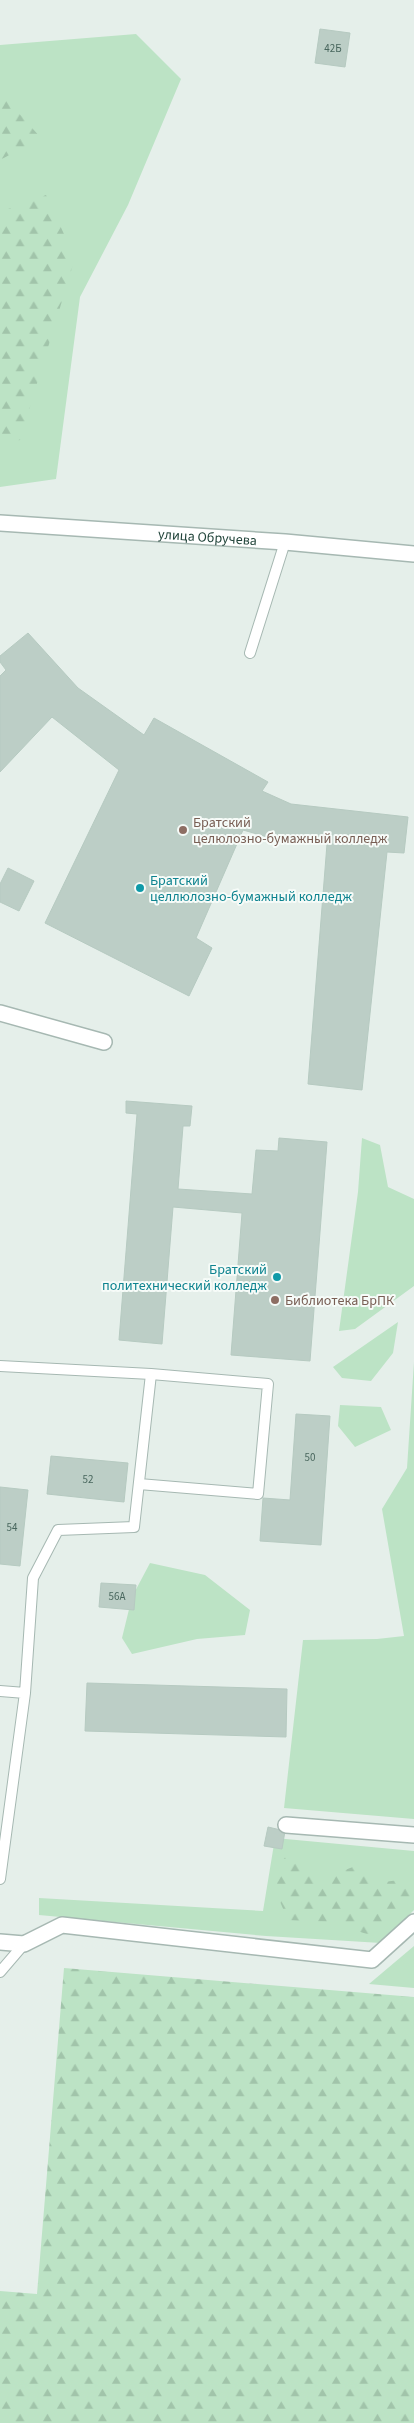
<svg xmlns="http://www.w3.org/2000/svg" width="414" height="2423" viewBox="0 0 414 2423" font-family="'Source Sans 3',sans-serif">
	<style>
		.green { fill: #bce3c5 }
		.forest { fill: url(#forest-firs) }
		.building { fill: #bccec6; stroke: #b6cac1 }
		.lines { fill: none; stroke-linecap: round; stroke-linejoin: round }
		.lane-casing { stroke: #a6b8b2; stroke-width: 12 }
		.street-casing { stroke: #a6b8b2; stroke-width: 18 }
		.lane { stroke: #fff; stroke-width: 10 }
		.street { stroke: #fff; stroke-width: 15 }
		.education-dot { fill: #8d6e63; stroke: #f6fbf8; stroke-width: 2 }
		.culture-dot { fill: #0f9aa8; stroke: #f6fbf8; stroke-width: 2 }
		.labels { text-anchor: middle; stroke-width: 4; stroke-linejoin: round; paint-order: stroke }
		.number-label { font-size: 11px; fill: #48665d }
		.street-label { font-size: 14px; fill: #21443a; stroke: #f6fbf8 }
		.education-label { font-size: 14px; fill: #785e54; stroke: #f6fbf8; text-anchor: start }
		.culture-label { font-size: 14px; fill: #0d838f; stroke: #f6fbf8; text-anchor: start }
	</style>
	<defs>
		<pattern id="forest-firs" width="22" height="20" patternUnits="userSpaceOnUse" patternTransform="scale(1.25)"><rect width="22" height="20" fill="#bce3c5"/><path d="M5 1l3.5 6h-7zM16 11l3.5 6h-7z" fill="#a1c4aa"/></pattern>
	</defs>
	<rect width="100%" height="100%" fill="#e5efea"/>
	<!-- green -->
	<path class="green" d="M136,34L181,79L128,205L80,297L56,479L0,487V45Z
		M362,1138L380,1145L388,1187L414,1199V1286L355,1329L339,1331L358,1192Z
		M398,1322L393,1353L371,1381L342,1378L333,1367Z
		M414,1362V1819L284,1808L303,1640L377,1639L404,1636L382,1509L407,1468Z
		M340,1405L381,1407L391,1430L355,1447L338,1426Z
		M150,1563L205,1575L250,1610L245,1635L197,1639L132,1654L122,1638L132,1597Z
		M275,1838L414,1851V1910L381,1943L266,1936L39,1915V1898L263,1911Z
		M414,1946V1988L369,1984Z"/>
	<!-- forest -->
	<path class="forest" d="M0,92L41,138L0,160Z
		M46,195L75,258L20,440L0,445V212Z
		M288,1854L322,1879L363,1863L384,1882L414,1878C414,1906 391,1921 370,1935L329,1922L288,1920L278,1897L276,1868Z
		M64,1968L414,1997V2423H0V2291L37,2294Z"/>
	<!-- building -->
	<path class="building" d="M320,29L350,33L345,67L315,63Z
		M28,633L78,688L144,735L154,718L268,782L262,791L291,804L408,817L404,853L387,852L362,1090L308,1084L327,844L285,842L243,830L196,938L212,948L189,996L45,923L119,770L52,717L0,772V676L6,670L0,662V656Z
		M8,868L34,881L19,911L0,902V884Z
		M126,1101L192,1106L190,1126H183L178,1189L252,1194L256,1150L278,1151L279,1138L327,1142L310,1361L231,1355L242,1213L173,1207L162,1344L119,1340L137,1114L126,1113Z
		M296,1414L330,1416L321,1545L260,1541L263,1498L290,1500Z
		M51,1456L128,1463L124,1502L47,1494Z
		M0,1487L28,1490L20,1566L0,1564Z
		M101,1583L136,1585L134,1610L99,1607Z
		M87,1683L287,1689L286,1737L85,1731Z
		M268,1827L285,1831L282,1849L264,1846Z"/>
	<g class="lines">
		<!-- lane casing -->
		<g class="lane-casing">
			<path id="lane" d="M250,653L285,542
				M0,1366L151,1374L134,1527L58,1530L33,1578L25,1693
				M139,1484L258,1494L268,1384L151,1374
				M0,1691L25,1693L0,1879
				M0,1972L24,1944"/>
		</g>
		<!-- street casing -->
		<g class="street-casing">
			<g id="street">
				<path id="s1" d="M0,523L285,542L414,554"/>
				<path d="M0,1013L104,1042"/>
				<path d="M286,1825L414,1835"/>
				<path d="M0,1942L24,1944L62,1925L372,1960L414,1922"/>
			</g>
		</g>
		<!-- lane -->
		<use href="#lane" class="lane"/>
		<!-- street -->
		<use href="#street" class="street"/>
	</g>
	<!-- markers -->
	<g class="education-dot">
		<circle cx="183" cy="830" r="5"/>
		<circle cx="275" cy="1300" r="5"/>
	</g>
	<g class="culture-dot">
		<circle cx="140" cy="888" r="5"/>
		<circle cx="277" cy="1277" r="5"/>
	</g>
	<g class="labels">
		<!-- number labels -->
		<g class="number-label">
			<text x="333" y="52">42Б</text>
			<text x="310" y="1461">50</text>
			<text x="88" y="1483">52</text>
			<text x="12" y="1531">54</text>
			<text x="117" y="1600">56А</text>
		</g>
		<!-- street labels -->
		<g class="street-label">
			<text dy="5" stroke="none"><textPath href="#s1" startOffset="208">улица Обручева</textPath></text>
		</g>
		<!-- education labels -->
		<g class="education-label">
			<text x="193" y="827">Братский<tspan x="193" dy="16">целюлозно-бумажный колледж</tspan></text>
			<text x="285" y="1305">Библиотека БрПК</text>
		</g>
		<!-- culture labels -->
		<g class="culture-label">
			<text x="150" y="885">Братский<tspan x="150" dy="16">целлюлозно-бумажный колледж</tspan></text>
			<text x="267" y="1274" text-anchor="end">Братский<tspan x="267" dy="16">политехнический колледж</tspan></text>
		</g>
	</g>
</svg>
